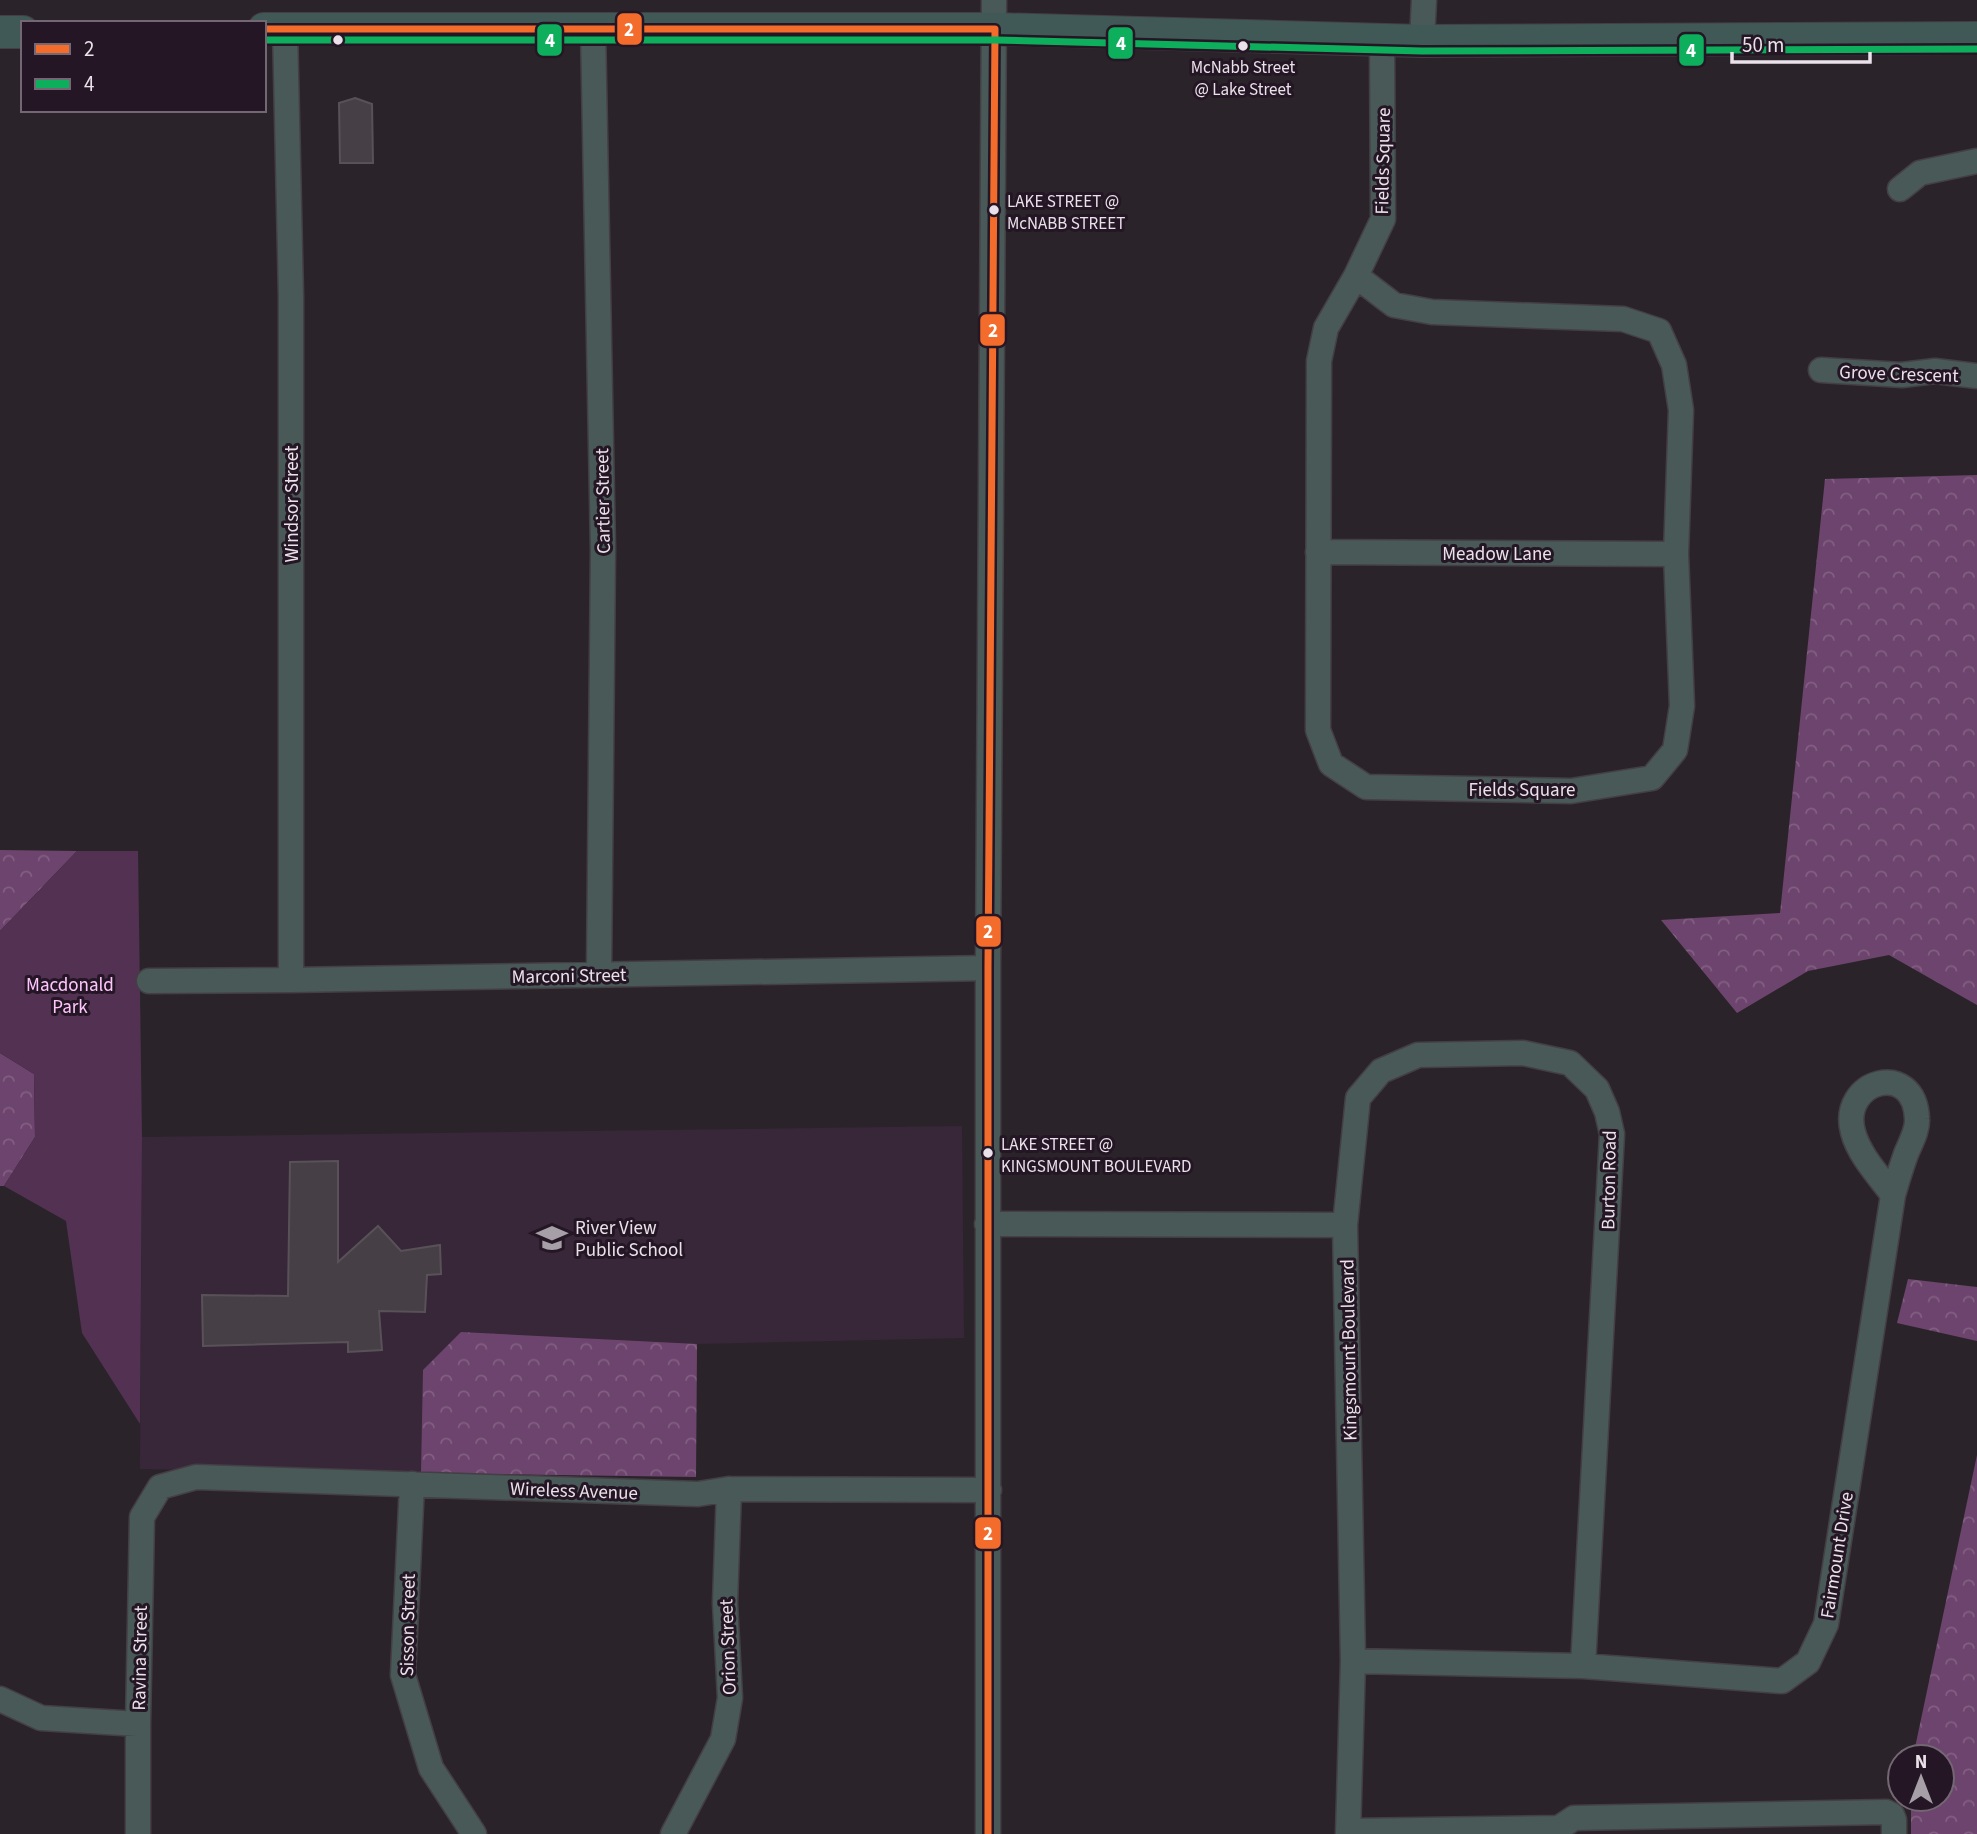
<svg xmlns="http://www.w3.org/2000/svg" width="1977" height="1834" viewBox="0 0 1977 1834" font-family="'Source Sans 3',sans-serif">
	<style>
		.built { fill: #382738 }
		.forest { fill: url(#forest-crowns) }
		.park { fill: #533153 }
		.building { fill: #464046; stroke: #585258; stroke-width: 2 }
		.lines { fill: none; stroke-linecap: round; stroke-linejoin: round }
		.minor-casing { stroke: #443f44; stroke-width: 27 }
		.major-casing { stroke: #443f44; stroke-width: 34 }
		.minor { stroke: #495958; stroke-width: 24 }
		.major { stroke: #405956; stroke-width: 32 }
		.bus-1-casing { stroke: #241624; stroke-width: 12 }
		.bus-2-casing { stroke: #241624; stroke-width: 12 }
		.bus-1 { stroke: #f36c2b; stroke-width: 7 }
		.bus-2 { stroke: #0daf5c; stroke-width: 7 }
		.bus-dot { fill: #eae1ea; stroke: #241624; stroke-width: 2.5 }
		.labels { text-anchor: middle; stroke-width: 6; stroke-linejoin: round; paint-order: stroke }
		.bus-label { font-size: 17px; fill: #eae1ea; stroke: #241624; text-anchor: start }
		.street-label { font-size: 19px; fill: #eae1ea; stroke: #241624 }
		.park-label { font-size: 19px; fill: #ffc6fe; stroke: #241624 }
		.poi-label { font-size: 19px; fill: #eae1ea; stroke: #241624; text-anchor: start }
		.line-badge { stroke: #241624; stroke-width: 2.5 }
		.badge-label { font-size: 19px; text-anchor: middle; font-weight: bold; fill: #fff }
	</style>
	<defs>
		<pattern id="forest-crowns" width="20" height="18" patternUnits="userSpaceOnUse" patternTransform="scale(1.75)"><rect width="20" height="18" fill="#6d446d"/><path d="M2 6a3 3 0 1 1 6 0M12 15a3 3 0 1 1 6 0" fill="none" stroke="#825f82"/></pattern>
	</defs>
	<rect width="100%" height="100%" fill="#2a242a"/>
	<!-- built -->
	<path class="built" d="M962,1126L964,1338L697,1344L696,1477L140,1469L142,1137Z"/>
	<!-- forest -->
	<path class="forest" d="M1977,475V1005L1889,955L1808,971L1737,1013L1661,920L1780,913L1825,479Z
		M0,850L77,851L0,931Z
		M0,1053L34,1074L35,1137L4,1186H0Z
		M1908,1279L1977,1287V1341L1897,1323Z
		M461,1332L697,1344L696,1477L421,1473L423,1370Z
		M1977,1455V1834H1911V1799H1942V1757H1913Z"/>
	<!-- park -->
	<path class="park" d="M77,851H138L142,1137L140,1424L82,1333L66,1221L4,1186L35,1137L34,1074L0,1053V931Z"/>
	<!-- building -->
	<path class="building" d="M355,98L372,104L373,163H340L339,103Z
		M338,1161V1262L378,1226L401,1251L440,1245L441,1274L427,1275L425,1312L379,1311L382,1350L348,1352V1342L203,1346L202,1295L288,1296L290,1162Z"/>
	<g class="lines">
		<!-- minor casing -->
		<g class="minor-casing">
			<path id="minor" d="M285,28L291,297V980
				M593,28L603,550L599,974
				M1422,41L1424,0
				M1900,189L1920,173L1977,161
				M1356,276L1394,305L1432,312L1623,319L1659,331L1674,365L1681,410L1676,554L1682,706L1675,750L1652,778L1571,791L1366,787L1331,764L1318,730L1319,361L1326,328L1356,276L1383,219L1382,40
				M1821,370L1902,375L1935,371L1977,376
				M1318,552L1676,554
				M149,981L291,980L988,968
				M987,1224L1345,1225L1353,1661L1348,1834
				M1345,1225L1358,1098L1381,1071L1418,1055L1523,1053L1570,1063L1597,1089L1607,1112L1612,1134L1583,1666
				M412,1484L403,1675L431,1768L474,1834
				M1353,1661L1583,1666L1782,1681L1808,1662L1826,1624L1893,1195C1879,1176 1859,1155 1853,1132C1839,1080 1915,1059 1917,1119C1918,1130 1910,1144 1906,1154C1901,1168 1897,1181 1893,1195
				M0,1699L41,1718L138,1724
				M1348,1831L1559,1828L1574,1818L1886,1812L1892,1815L1894,1820V1834
				M138,1834V1724L142,1517L160,1487L196,1477L698,1494L729,1489L989,1490
				M673,1834L723,1739L730,1698L725,1603L729,1489
				M988,1834V968L994,0"/>
		</g>
		<!-- major casing -->
		<g class="major-casing">
			<path id="major" d="M264,29H995L1422,41L1977,38
				M0,32H23"/>
		</g>
		<!-- minor -->
		<use href="#minor" class="minor"/>
		<!-- major -->
		<use href="#major" class="major"/>
		<!-- bus-1 casing -->
		<g class="bus-1-casing">
			<path id="bus-1" d="M264,29H995
				M988,1834V968L995,29"/>
		</g>
		<!-- bus-2 casing -->
		<g class="bus-2-casing">
			<path id="bus-2" d="M264,40H995L1422,51L1977,49"/>
		</g>
		<!-- bus-1 -->
		<use href="#bus-1" class="bus-1"/>
		<!-- bus-2 -->
		<use href="#bus-2" class="bus-2"/>
	</g>
	<!-- icons -->
	<defs>
		<g id="school-bare" transform="scale(2.415)"><path d="M0-5L7-2L0 1L-7-2ZM-4 1L0 2.5L4 1V4Q0 6-4 4Z" fill="#a79fa7" stroke="#241624" stroke-width="2.5" paint-order="stroke"/></g>
	</defs>
	<g fill-rule="evenodd">
		<use href="#school-bare" x="552" y="1238"/>
	</g>
	<!-- markers -->
	<g class="bus-dot">
		<circle cx="338" cy="40" r="6"/>
		<circle cx="1243" cy="46" r="6"/>
		<circle cx="994" cy="210" r="6"/>
		<circle cx="988" cy="1153" r="6"/>
	</g>
	<g class="labels">
		<!-- bus labels -->
		<g class="bus-label">
			<text x="1243" y="73" text-anchor="middle">McNabb Street<tspan x="1243" dy="22">@ Lake Street</tspan></text>
			<text x="1007" y="207">LAKE STREET @<tspan x="1007" dy="22">McNABB STREET</tspan></text>
			<text x="1001" y="1150">LAKE STREET @<tspan x="1001" dy="22">KINGSMOUNT BOULEVARD</tspan></text>
		</g>
		<!-- street labels -->
		<g class="street-label">
			<text transform="translate(1382 161) rotate(-89)" y="7">Fields Square</text>
			<text transform="translate(1899 373) rotate(2)" y="7">Grove Crescent</text>
			<text transform="translate(602 501) rotate(-91)" y="7">Cartier Street</text>
			<text transform="translate(291 504) rotate(-90)" y="7">Windsor Street</text>
			<text x="1497" y="560">Meadow Lane</text>
			<text x="1522" y="796">Fields Square</text>
			<text transform="translate(569 975) rotate(-1)" y="7">Marconi Street</text>
			<text transform="translate(1608 1180) rotate(-89)" y="7">Burton Road</text>
			<text transform="translate(1348 1350) rotate(-91)" y="7">Kingsmount Boulevard</text>
			<text transform="translate(574 1490) rotate(2)" y="7">Wireless Avenue</text>
			<text transform="translate(1836 1555) rotate(-81)" y="7">Fairmount Drive</text>
			<text transform="translate(407 1625) rotate(-89)" y="7">Sisson Street</text>
			<text transform="translate(727 1647) rotate(-92)" y="7">Orion Street</text>
			<text transform="translate(139 1658) rotate(-89)" y="7">Ravina Street</text>
		</g>
		<!-- park labels -->
		<g class="park-label">
			<text x="70" y="991">Macdonald<tspan x="70" dy="22">Park</tspan></text>
		</g>
		<!-- poi labels -->
		<g class="poi-label">
			<text x="575" y="1234">River View<tspan x="575" dy="22">Public School</tspan></text>
		</g>
	</g>
	<g class="line-badge">
		<rect x="616" y="12" width="27" height="34" rx="7" fill="#f36c2b"/>
		<rect x="536" y="23" width="27" height="34" rx="7" fill="#0daf5c"/>
		<rect x="1107" y="26" width="27" height="34" rx="7" fill="#0daf5c"/>
		<rect x="1678" y="33" width="27" height="34" rx="7" fill="#0daf5c"/>
		<rect x="979" y="313" width="27" height="34" rx="7" fill="#f36c2b"/>
		<rect x="975" y="915" width="27" height="33" rx="7" fill="#f36c2b"/>
		<rect x="974" y="1516" width="28" height="34" rx="7" fill="#f36c2b"/>
	</g>
	<g class="badge-label">
		<text x="629" y="36">2</text>
		<text x="550" y="47">4</text>
		<text x="1121" y="50">4</text>
		<text x="1691" y="57">4</text>
		<text x="993" y="337">2</text>
		<text x="988" y="938">2</text>
		<text x="988" y="1540">2</text>
	</g>
	<!-- legend -->
	<rect x="21" y="21" width="245" height="91" fill="#241624" stroke="#736773" stroke-width="2"/>
	<rect x="35" y="44" width="35" height="10" fill="#f36c2b" stroke="#736773" stroke-width="2"/>
	<text x="84" y="56" font-size="21" fill="#eae1ea">2</text>
	<rect x="35" y="79" width="35" height="10" fill="#0daf5c" stroke="#736773" stroke-width="2"/>
	<text x="84" y="91" font-size="21" fill="#eae1ea">4</text>
	<!-- north arrow -->
	<g transform="translate(1921 1778)"><circle r="33" fill="#241624" stroke="#736773" stroke-width="2"/>
	<path d="M0-5L12 26L0 18L-12 26Z" fill="#a79fa7"/>
	<text y="-10" font-size="19" font-weight="bold" text-anchor="middle" fill="#eae1ea">N</text>
	</g>
	<!-- scale -->
	<path d="M1732 52v10h138v-10" fill="none" stroke="#eae1ea" stroke-width="3.5"/>
	<text x="1742" y="52" font-size="21" fill="#eae1ea" stroke="#241624" stroke-width="5" paint-order="stroke">50 m</text>
</svg>
